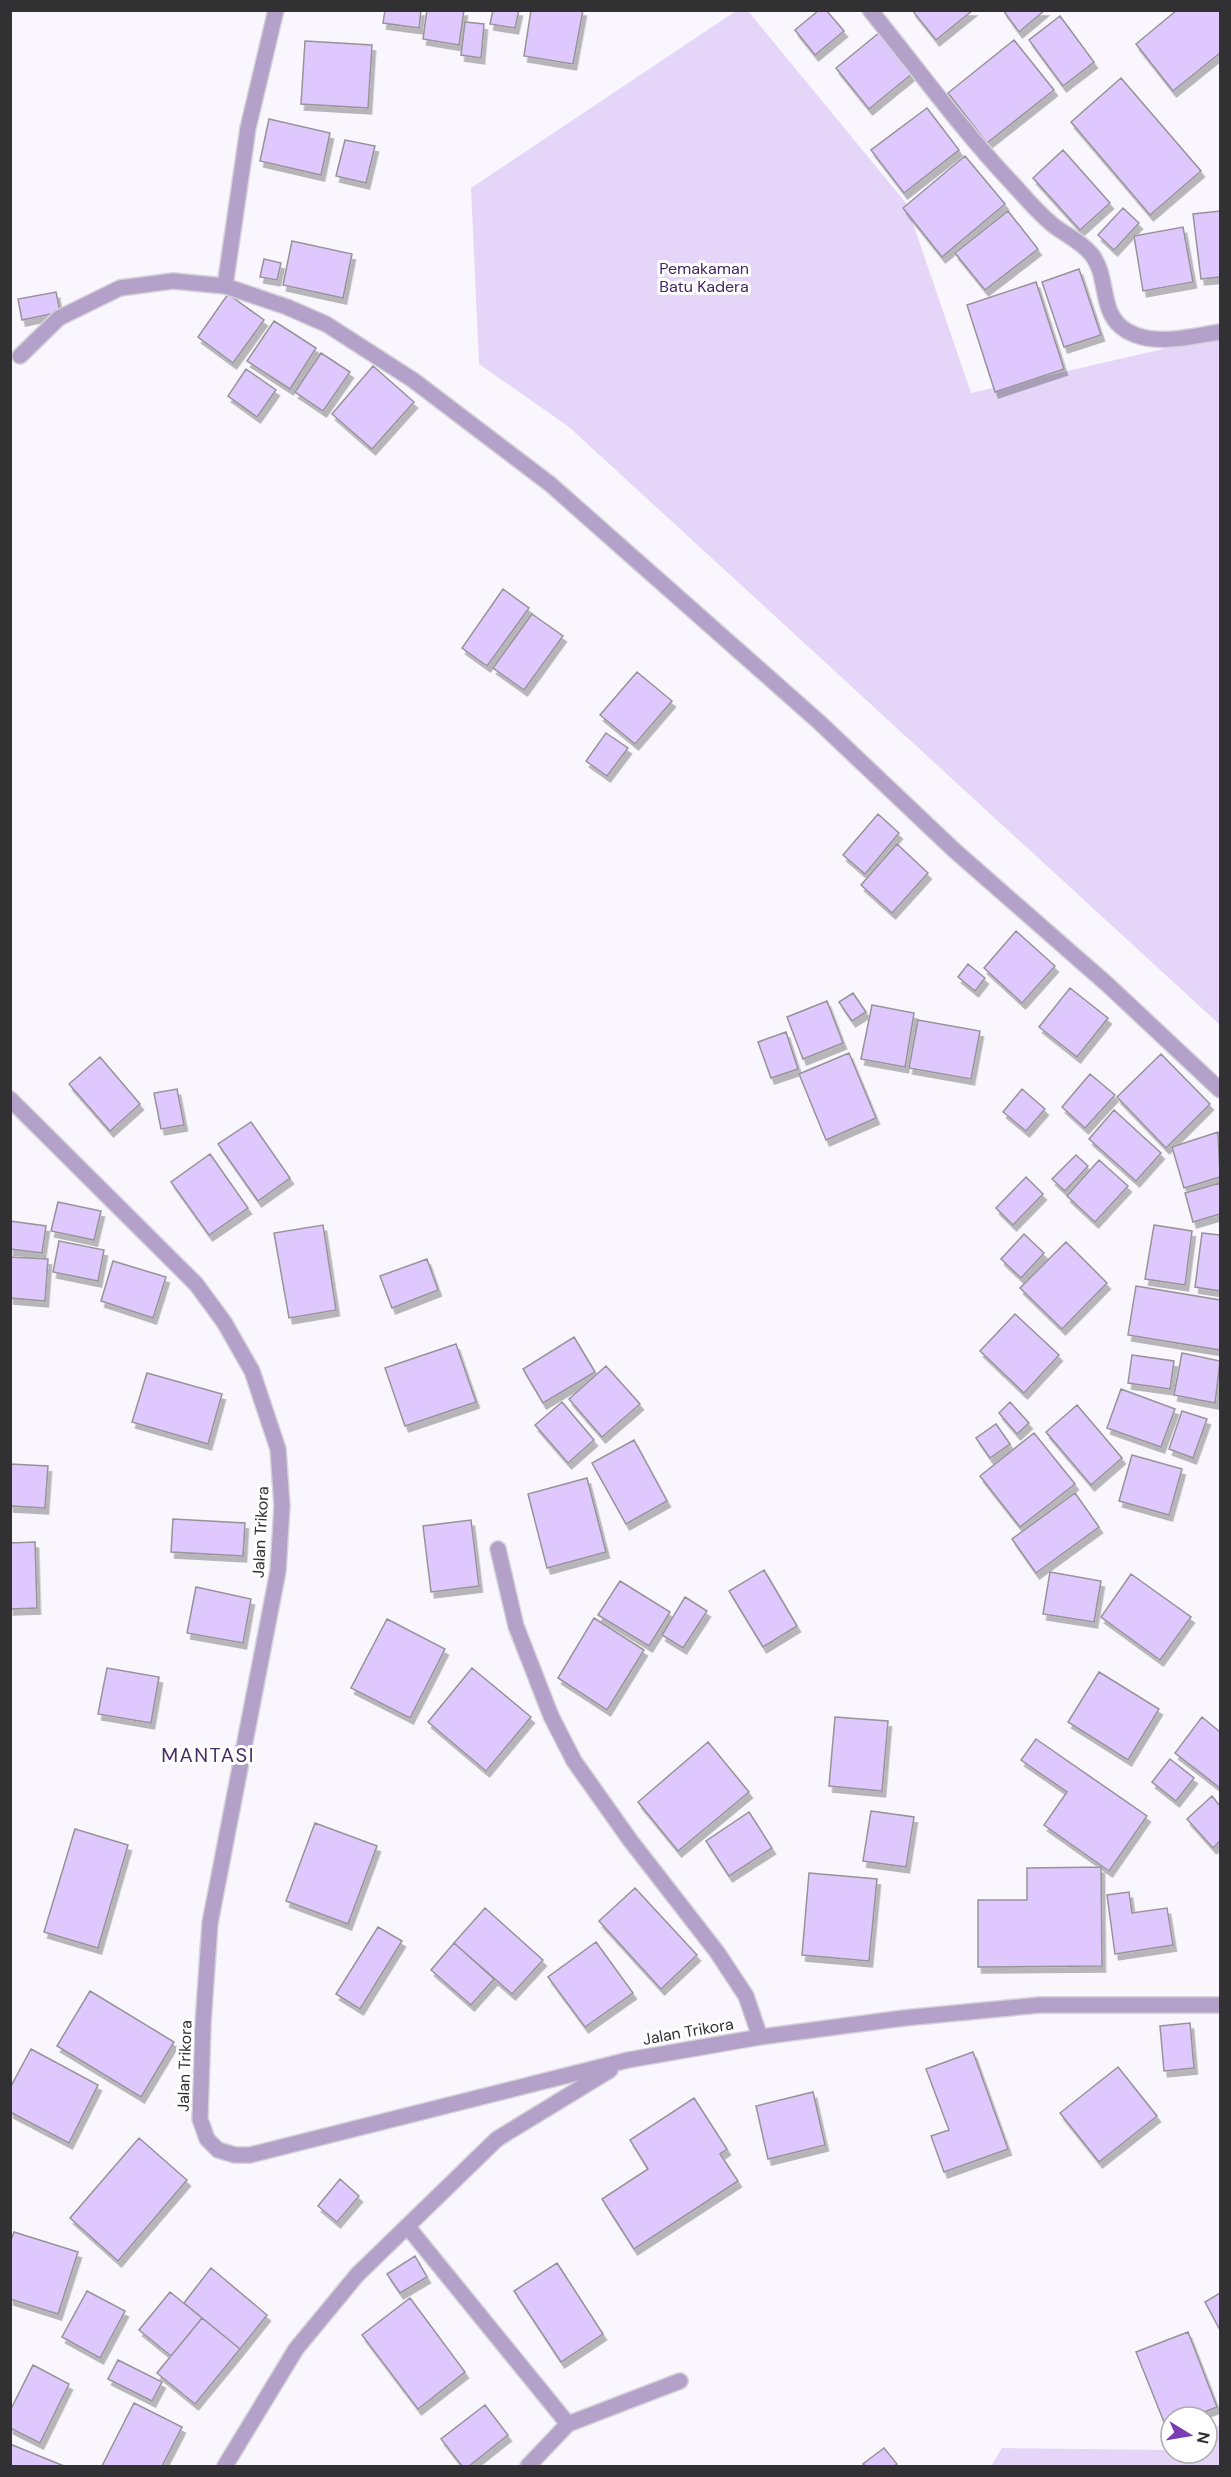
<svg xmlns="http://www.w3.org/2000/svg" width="1231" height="2477" viewBox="0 0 1231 2477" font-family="'DM Sans',sans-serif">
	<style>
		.green { fill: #e5d6f9 }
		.building { fill: #dfc8fe; stroke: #969499; stroke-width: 1.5; filter: url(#shadow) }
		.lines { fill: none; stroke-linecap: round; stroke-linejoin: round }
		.minor-casing { stroke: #d5d3d8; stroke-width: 18 }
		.minor { stroke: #b3a1ca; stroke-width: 15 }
		.labels { text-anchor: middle; stroke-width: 6; stroke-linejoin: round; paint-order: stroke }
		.park-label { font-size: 16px; fill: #442563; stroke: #fff }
		.street-label { font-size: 16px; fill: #313032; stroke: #fff }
		.quarter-label { font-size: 20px; letter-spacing: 1.5px; fill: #482c65; stroke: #fff }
	</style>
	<defs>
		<filter id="shadow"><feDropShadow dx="3.5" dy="6" stdDeviation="0" flood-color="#0004"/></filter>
	</defs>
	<rect width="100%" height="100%" fill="#f9f7fd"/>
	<!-- green -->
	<path class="green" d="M736,11H748L906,203L971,393L1220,336V1025L569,427L479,364L471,188Z
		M1220,2424V2466H991L1002,2448L1167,2450L1171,2448V2453H1207V2431Z"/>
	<!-- building -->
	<path class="building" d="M385,10H421L419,28L383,23Z
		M427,10H464L459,45L423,39Z
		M493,10H519L515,28L490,24Z
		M531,10H583L573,64L524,56Z
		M819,10H826L844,31L815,55L795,30Z
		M912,10H973L936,40Z
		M1003,10H1045L1019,32Z
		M1177,10H1220V53L1173,91L1136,44Z
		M1060,16L1094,62L1063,86L1029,40Z
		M465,22L484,24L481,58L461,55Z
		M880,32L913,73L869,109L836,68Z
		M1014,40L1054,90L987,143L948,93Z
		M305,41L372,45L368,108L301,104Z
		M1121,78L1201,171L1150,215L1071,122Z
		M927,108L959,150L904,193L871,150Z
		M269,119L330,133L321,175L260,161Z
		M345,140L375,146L366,183L336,176Z
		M1063,150L1110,203L1080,230L1033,178Z
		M965,156L1005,204L942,257L903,208Z
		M1123,208L1139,223L1114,250L1098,235Z
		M1008,211L1038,249L985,290L955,253Z
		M1220,211V277L1201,279L1193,214Z
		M1183,227L1193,282L1143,291L1134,236Z
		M292,241L352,254L343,298L283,285Z
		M264,259L281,263L277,280L260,277Z
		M1079,269L1101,335L1064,347L1042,282Z
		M1036,282L1064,369L995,392L967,305Z
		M56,292L60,312L22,320L18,299Z
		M228,294L264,320L233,363L198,337Z
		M274,321L316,348L290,389L247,361Z
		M321,353L350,372L323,411L295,392Z
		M373,366L414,402L372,449L332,414Z
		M246,369L276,390L257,417L228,396Z
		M503,589L529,608L487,666L462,648Z
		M532,614L563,636L524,690L493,668Z
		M637,672L672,701L635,744L600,715Z
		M606,733L628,748L607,776L586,761Z
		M878,814L899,833L865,874L843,855Z
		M897,844L928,873L892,913L861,885Z
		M1016,931L1055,966L1022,1003L984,968Z
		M968,964L985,978L975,991L958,977Z
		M1070,988L1108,1018L1077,1057L1039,1027Z
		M853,993L866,1012L852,1021L839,1002Z
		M827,1001L843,1043L803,1059L787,1017Z
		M872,1005L914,1013L905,1067L861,1059Z
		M918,1020L980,1031L971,1079L909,1068Z
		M786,1032L798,1069L771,1078L758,1042Z
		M849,1053L876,1118L826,1140L799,1074Z
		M1161,1054L1210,1104L1166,1148L1117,1097Z
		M100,1057L140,1104L110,1131L69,1084Z
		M1090,1074L1115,1095L1085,1128L1062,1107Z
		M177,1089L184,1125L161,1129L154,1093Z
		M1022,1089L1045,1109L1026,1131L1003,1112Z
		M1114,1110L1161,1153L1136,1181L1089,1139Z
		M251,1122L290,1178L258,1201L218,1144Z
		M1218,1132L1220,1177L1184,1188L1172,1147Z
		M210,1154L248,1208L209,1235L171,1182Z
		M1076,1155L1088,1166L1065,1191L1052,1179Z
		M1099,1160L1128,1186L1095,1222L1067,1196Z
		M1026,1177L1043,1194L1013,1225L996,1208Z
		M1220,1183V1214L1193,1222L1185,1193Z
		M58,1202L101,1211L94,1240L51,1231Z
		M10,1221L46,1226L42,1253L10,1249Z
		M323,1225L336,1310L289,1318L274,1233Z
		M1154,1225L1192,1231L1185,1285L1145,1279Z
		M1202,1233L1220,1235V1291L1195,1287Z
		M1024,1234L1044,1253L1021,1278L1001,1259Z
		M59,1241L104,1250L98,1281L53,1272Z
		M1066,1242L1107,1283L1062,1329L1020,1288Z
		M10,1257L48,1259L45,1301L10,1298Z
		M427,1259L438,1290L392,1308L380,1276Z
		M113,1261L166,1277L153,1318L101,1301Z
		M1136,1286L1220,1300V1350L1128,1335Z
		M1015,1314L1059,1355L1024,1393L980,1351Z
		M574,1337L595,1372L543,1403L523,1369Z
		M456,1344L476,1402L405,1426L385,1368Z
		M1182,1353L1220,1361L1215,1403L1174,1395Z
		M1132,1355L1174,1361L1170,1389L1128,1383Z
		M606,1366L640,1404L602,1437L569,1399Z
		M147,1373L222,1394L208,1444L132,1422Z
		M1121,1389L1175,1409L1161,1447L1107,1428Z
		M562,1402L594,1440L568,1463L535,1425Z
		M1010,1402L1029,1423L1017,1434L999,1413Z
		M1077,1405L1122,1458L1091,1485L1046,1432Z
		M1182,1411L1207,1419L1193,1458L1169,1449Z
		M996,1424L1010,1444L990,1458L976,1438Z
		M1034,1433L1075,1484L1020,1527L980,1476Z
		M634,1440L667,1501L626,1524L592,1463Z
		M1132,1455L1182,1469L1169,1515L1119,1501Z
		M10,1464L48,1466L45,1508L10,1506Z
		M587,1478L606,1552L547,1568L528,1494Z
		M1075,1493L1099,1527L1036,1573L1012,1539Z
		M173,1519L245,1523L243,1556L171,1552Z
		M471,1520L479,1586L431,1592L423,1526Z
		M35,1542L37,1608L10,1609V1543Z
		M764,1570L797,1626L763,1647L729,1591Z
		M1050,1572L1101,1581L1094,1622L1043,1614Z
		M1131,1574L1191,1617L1160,1660L1101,1617Z
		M620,1581L670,1612L649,1646L598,1615Z
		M196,1587L251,1599L243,1643L187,1633Z
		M685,1597L707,1611L683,1648L662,1635Z
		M594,1618L644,1650L607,1710L558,1678Z
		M387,1619L445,1649L410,1718L351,1688Z
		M107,1668L159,1677L151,1723L98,1714Z
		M472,1668L531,1717L486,1771L428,1722Z
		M1099,1672L1159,1709L1128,1760L1068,1722Z
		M835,1717L888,1721L882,1791L829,1786Z
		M1202,1717L1220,1732V1788L1175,1753Z
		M1036,1739L1147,1816L1109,1871L1044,1825L1067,1792L1021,1760Z
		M708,1742L749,1792L678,1851L638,1802Z
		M1170,1759L1194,1778L1176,1801L1152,1782Z
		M1212,1796L1220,1806V1841L1213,1848L1187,1819Z
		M871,1811L914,1817L906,1867L863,1861Z
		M749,1812L772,1848L729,1876L706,1841Z
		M315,1823L377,1846L348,1924L286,1901Z
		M75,1829L128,1845L98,1948L44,1932Z
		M1101,1867L1102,1966L978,1967V1900H1027V1868Z
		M809,1873L877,1879L869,1961L802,1955Z
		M635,1888L697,1955L661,1989L599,1921Z
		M1129,1892L1132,1913L1167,1908L1173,1945L1115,1954L1107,1895Z
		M485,1908L543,1960L512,1994L454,1943Z
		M378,1927L402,1941L360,2009L336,1994Z
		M596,1942L633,1993L585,2027L548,1977Z
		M454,1943L494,1979L471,2005L431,1970Z
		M90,1991L174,2042L141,2097L57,2046Z
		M1190,2023L1194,2068L1164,2071L1160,2026Z
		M31,2049L98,2085L69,2143L10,2112V2088Z
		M973,2052L1008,2149L944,2172L931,2136L949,2130L926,2069Z
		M1118,2067L1157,2116L1099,2162L1060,2113Z
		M813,2092L825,2145L768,2159L756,2106Z
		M694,2098L727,2149L720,2154L738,2181L634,2249L602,2199L648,2169L630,2140Z
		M139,2138L187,2180L118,2261L70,2218Z
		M340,2179L359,2196L337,2222L318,2206Z
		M14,2232L78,2252L58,2314L10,2299V2243Z
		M415,2256L427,2277L400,2293L387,2274Z
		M557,2263L603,2334L561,2362L514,2291Z
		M211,2268L267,2315L240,2349L184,2303Z
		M87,2291L125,2311L100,2358L62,2337Z
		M170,2292L202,2318L171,2356L139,2330Z
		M1220,2293V2330L1205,2302Z
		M410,2298L465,2372L418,2409L362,2335Z
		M202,2318L240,2349L195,2404L157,2373Z
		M1188,2332L1217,2407L1191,2417H1171V2425L1166,2427L1136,2352Z
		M118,2360L162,2382L152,2401L108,2379Z
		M33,2365L69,2384L40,2443L10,2428V2411Z
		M134,2403L182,2427L162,2466H102Z
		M485,2405L508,2435L469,2466H462L441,2439Z
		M10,2444L64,2466H10Z
		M884,2448L897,2464L894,2466H866L863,2464Z"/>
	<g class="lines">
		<!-- minor casing -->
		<g class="minor-casing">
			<path id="minor" d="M870,10C917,68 961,129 1012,183C1025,197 1038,213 1053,225C1067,236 1081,241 1092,255C1110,279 1098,314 1127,331C1154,347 1192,336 1220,332
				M225,286L248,128L276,10
				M20,356L59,318L120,288L173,281L225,286L287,307L326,324L413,380L550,484L819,722L954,850L1108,985L1220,1090
				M10,1099L196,1284L224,1322L252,1371L278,1449L282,1506L278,1571L210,1923L203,2024L200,2119L207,2139L218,2150L235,2155H250L628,2060L760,2037L904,2018L1040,2005H1220
				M498,1549L516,1626L551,1716L574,1761L630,1840L717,1952L746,1996L760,2037
				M407,2226L568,2424L528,2466
				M568,2424L680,2381
				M225,2466L296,2349L357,2275L497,2139L610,2070"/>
		</g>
		<!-- minor -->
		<use href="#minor" class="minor"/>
	</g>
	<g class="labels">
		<!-- park labels -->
		<g class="park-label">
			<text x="704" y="274">Pemakaman<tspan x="704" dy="18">Batu Kadera</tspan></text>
		</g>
		<!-- street labels -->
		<g class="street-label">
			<text transform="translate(260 1532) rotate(-87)" y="6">Jalan Trikora</text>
			<text transform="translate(688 2031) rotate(-10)" y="6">Jalan Trikora</text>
			<text transform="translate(184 2066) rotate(-88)" y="6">Jalan Trikora</text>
		</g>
		<!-- quarter labels -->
		<g class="quarter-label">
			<text x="208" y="1762">MANTASI</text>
		</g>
	</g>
	<!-- border -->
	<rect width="1231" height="2477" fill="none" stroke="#313032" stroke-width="24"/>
	<!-- north arrow -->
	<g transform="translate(1189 2435) rotate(101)"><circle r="28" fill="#ffffff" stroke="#adacad" stroke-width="1.5"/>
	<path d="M0-4.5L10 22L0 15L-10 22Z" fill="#793cb2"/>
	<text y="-9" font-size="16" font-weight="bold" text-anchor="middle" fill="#313032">N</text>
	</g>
</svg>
